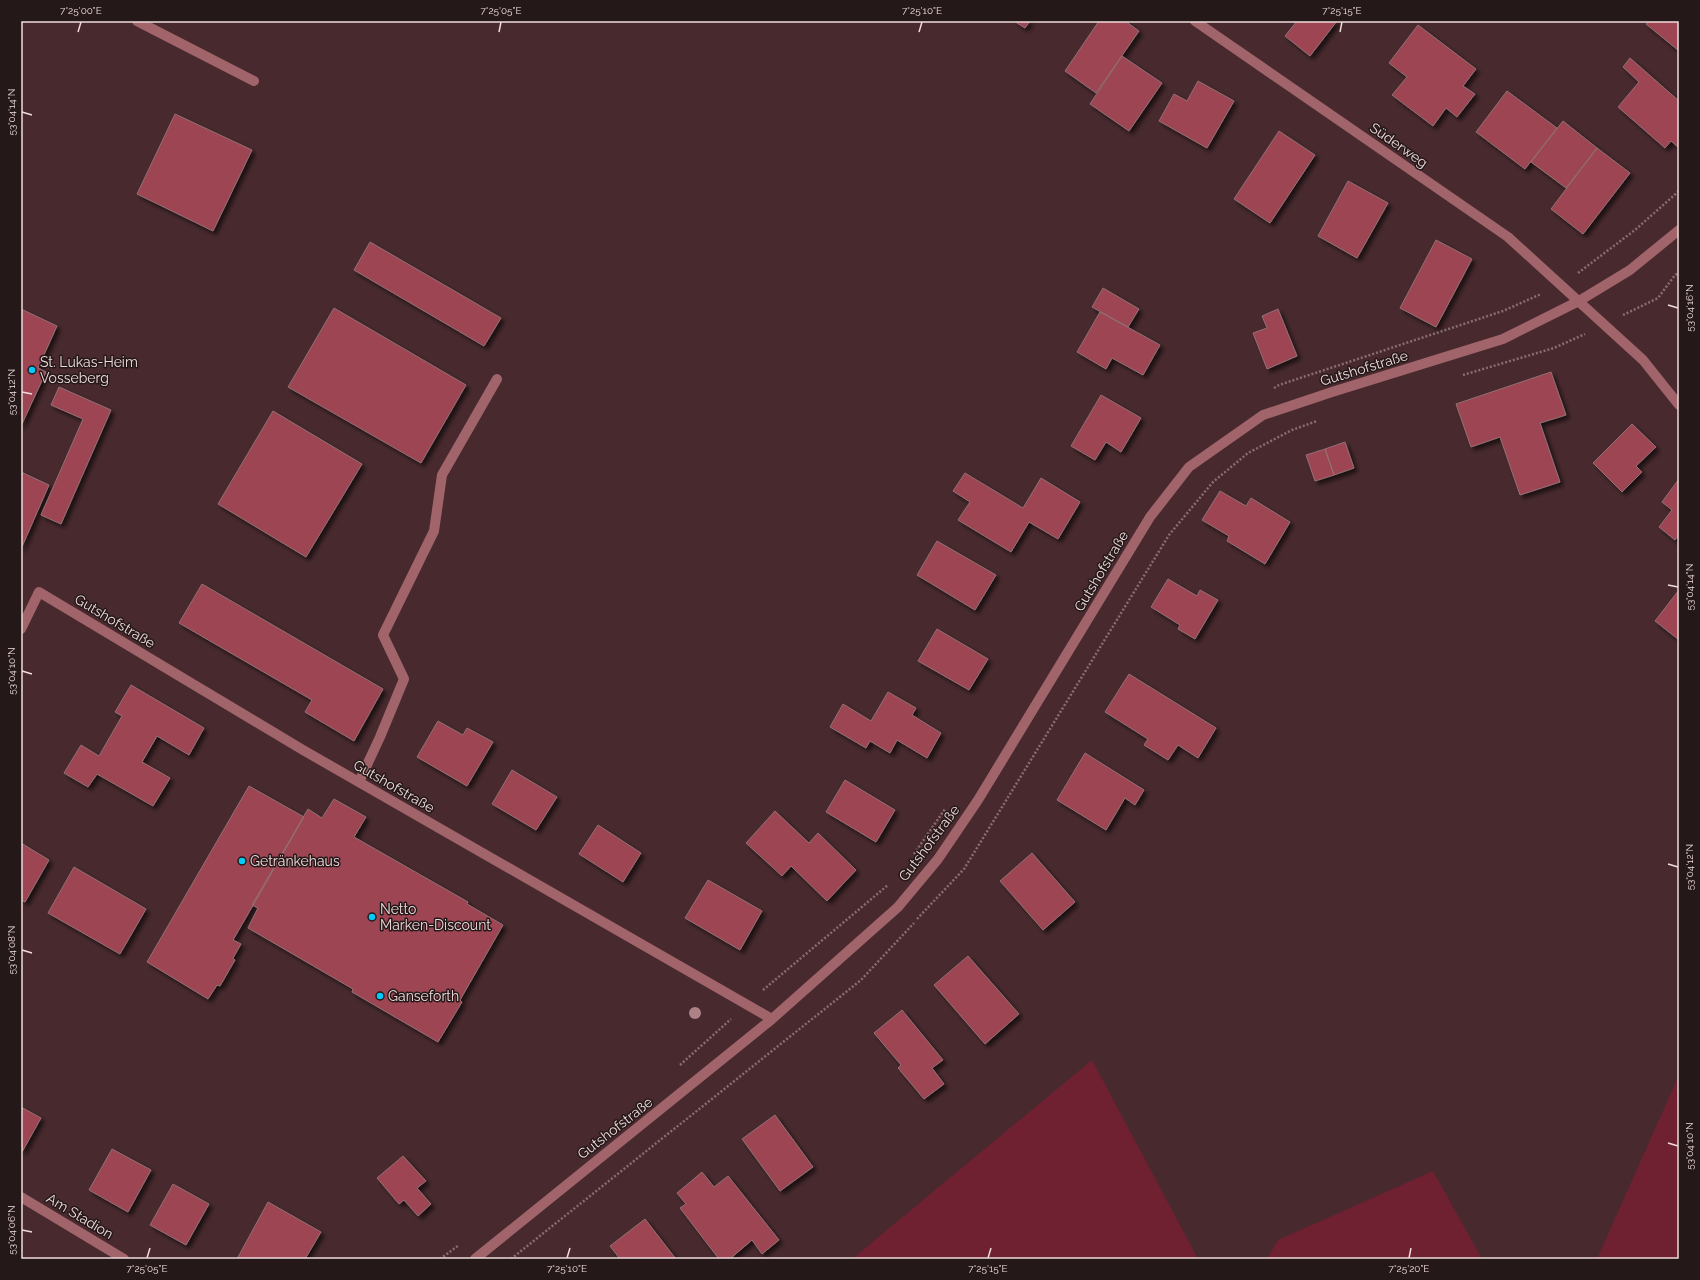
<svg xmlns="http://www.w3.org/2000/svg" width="1700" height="1280" viewBox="0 0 1700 1280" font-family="Raleway,sans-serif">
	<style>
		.green { fill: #6f2031 }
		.building { fill: #9d4453; stroke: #937073; filter: url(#shadow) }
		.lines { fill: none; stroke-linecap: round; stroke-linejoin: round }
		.path { stroke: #886e71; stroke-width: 2.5; stroke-dasharray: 2 2; stroke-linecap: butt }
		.minor { stroke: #a2646b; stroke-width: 10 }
		.tree { fill: #ad8287 }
		.ticks { fill: none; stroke: #efdbdc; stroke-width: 1.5 }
		.poi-dot { fill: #01cbf9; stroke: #251819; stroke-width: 1.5 }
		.labels { text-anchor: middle; stroke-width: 3; stroke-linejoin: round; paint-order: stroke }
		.street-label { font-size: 14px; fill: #efdbdc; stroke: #251819 }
		.poi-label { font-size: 14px; fill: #efdbdc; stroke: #251819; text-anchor: start }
		.neatline { fill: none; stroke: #efdbdc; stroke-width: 1.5 }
		.ticks-label { font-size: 10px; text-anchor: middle; fill: #efdbdc }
	</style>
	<defs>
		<filter id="shadow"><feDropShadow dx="3.5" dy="3.5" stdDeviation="2" flood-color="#0009"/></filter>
	</defs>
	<rect width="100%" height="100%" fill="#482a2e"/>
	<!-- green -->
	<path class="green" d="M1092,1060L1198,1259H852Z
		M1679,1075V1259H1597Z
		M1433,1171L1482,1259H1267L1278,1240Z"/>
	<!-- building -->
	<path class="building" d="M1014,21H1030L1025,28Z
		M1099,21H1125L1139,31L1096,93L1065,71Z
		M1297,21H1337L1310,56L1285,36Z
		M1649,21H1679V51L1646,24Z
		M1418,25L1476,69L1463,86L1475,94L1457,117L1446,108L1433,126L1392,95L1407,77L1389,63Z
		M1122,56L1162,83L1129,131L1090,104Z
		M1630,58L1679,101V148L1671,141L1665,148L1618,107L1639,82L1623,67Z
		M1198,81L1234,101L1207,148L1159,121L1174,94L1187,101Z
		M1507,91L1557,128L1525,169L1476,132Z
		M175,114L252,150L213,231L137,194Z
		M1563,121L1597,148L1566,188L1531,162Z
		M1279,131L1315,155L1270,223L1234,199Z
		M1597,148L1630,173L1583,234L1551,209Z
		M1348,181L1388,203L1357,258L1318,236Z
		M1436,240L1472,259L1436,327L1400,308Z
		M370,242L501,318L484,346L354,270Z
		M1103,288L1139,309L1128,327L1092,307Z
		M334,308L466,385L421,463L288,387Z
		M21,309L57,326L38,368L46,372L21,426Z
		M1278,309L1297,356L1267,369L1253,333L1267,328L1262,316Z
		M1100,312L1160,345L1143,375L1112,358L1106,369L1077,352Z
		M1551,372L1566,415L1540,423L1560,482L1520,495L1500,437L1471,447L1456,404Z
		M59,387L111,410L61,524L41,515L83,419L51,405Z
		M1101,395L1141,418L1121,452L1106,442L1095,460L1071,446Z
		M273,411L362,464L306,557L218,504Z
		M1632,424L1656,447L1636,466L1642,472L1622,492L1593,463Z
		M1345,442L1354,468L1334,475L1325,449Z
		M1325,449L1334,475L1315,481L1306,455Z
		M21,472L49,485L21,549Z
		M965,473L1023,508L1041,478L1080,502L1058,539L1029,522L1011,552L958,520L970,502L953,491Z
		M1679,479V535L1675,540L1659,527L1672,510L1662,502Z
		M1220,491L1246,506L1251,498L1290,522L1265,564L1227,541L1229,536L1202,520Z
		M937,541L996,575L975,610L917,575Z
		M1168,579L1197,596L1200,590L1218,600L1195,639L1178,629L1180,625L1151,607Z
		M202,584L383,689L354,741L305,712L312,700L179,623Z
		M1679,590V640L1655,621Z
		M937,629L988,659L969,690L918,661Z
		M1129,674L1216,728L1198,758L1178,745L1168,760L1144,745L1148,739L1105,712Z
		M131,685L204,728L189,755L157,736L142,762L170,778L153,806L97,774L88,787L64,773L81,745L99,756L122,716L115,712Z
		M888,692L916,708L912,715L941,733L927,758L897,740L890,753L870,741L866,748L830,727L843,704L871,721Z
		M438,721L463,735L467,728L493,742L467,786L417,757Z
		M1085,753L1144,790L1135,805L1125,798L1106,830L1057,800Z
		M512,770L557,797L536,830L492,804Z
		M845,780L895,810L876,842L826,812Z
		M249,786L304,817L233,940L241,944L233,958L235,960L220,986L217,985L208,999L147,962Z
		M334,799L366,817L354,837L468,902L467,904L503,925L460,1000L462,1002L438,1042L352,992L353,989L248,928L258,908L252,905L308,809L322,818Z
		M775,811L809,843L818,833L856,870L827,901L791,866L782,876L746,843Z
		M598,825L641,853L623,882L579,854Z
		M21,843L49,860L25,902L21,900Z
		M1032,853L1075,902L1043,930L1000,881Z
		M74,867L146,909L120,954L48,913Z
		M708,880L762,911L740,950L685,918Z
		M968,956L1019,1014L985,1044L934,985Z
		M902,1010L943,1060L932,1068L944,1084L924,1099L898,1068L901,1065L874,1033Z
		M21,1107L41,1118L22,1152L21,1151Z
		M775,1115L813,1167L780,1191L742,1139Z
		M112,1149L151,1170L128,1212L89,1190Z
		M403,1156L426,1181L417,1188L431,1204L418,1216L404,1200L399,1204L377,1178Z
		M702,1172L714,1187L728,1176L779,1240L762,1254L752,1240L731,1258L719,1259L680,1208L686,1204L677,1193Z
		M173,1184L209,1204L186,1245L150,1225Z
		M268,1202L321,1232L305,1259H237Z
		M645,1219L676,1259H620L610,1246Z"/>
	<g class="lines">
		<!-- path -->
		<path class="path" d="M1578,273L1635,230L1679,191
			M1623,315L1658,298L1675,275L1679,273
			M1463,375L1554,348L1585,334
			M1274,388L1279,385L1503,311L1541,294
			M914,854L945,809
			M917,919L964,869L1169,535L1213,482L1248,453L1292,430L1317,421
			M763,990L888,885
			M680,1065L731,1019
			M440,1259L459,1245
			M511,1259L861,980L914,923"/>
		<!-- minor -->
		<path class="minor" d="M137,21L254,81
			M1195,21L1508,237L1643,360L1679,405
			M21,629L39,592L303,750L772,1019
			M359,782L380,737L404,679L383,635L434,531L442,475L497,379
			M21,1197L124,1259
			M475,1259L772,1019L898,907L938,859L978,800L1150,517L1189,467L1263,415L1332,392L1503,339L1579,301L1630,270L1679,230"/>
	</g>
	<!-- trees -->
	<circle class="tree" cx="695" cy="1013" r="6"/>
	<!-- ticks -->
	<path class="ticks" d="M78,32L81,22M499,32L501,22M919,32L922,22M1340,32L1342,22M22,112L32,115M1668,305L1678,308M22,392L32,394M1668,585L1678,587M22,671L32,674M1668,864L1678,867M22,950L32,953M1668,1143L1678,1146M22,1230L32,1232M147,1258L150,1248M567,1258L570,1248M988,1258L991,1248M1409,1258L1411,1248"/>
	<!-- markers -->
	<g class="poi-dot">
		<circle cx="32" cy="370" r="4"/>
		<circle cx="242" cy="861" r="4"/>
		<circle cx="372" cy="917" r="4"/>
		<circle cx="380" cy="996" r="4"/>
	</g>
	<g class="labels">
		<!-- street labels -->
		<g class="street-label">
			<text transform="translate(1399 145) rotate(35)" y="5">Süderweg</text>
			<text transform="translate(1364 368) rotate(-17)" y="5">Gutshofstraße</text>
			<text transform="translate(1101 571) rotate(-59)" y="5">Gutshofstraße</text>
			<text transform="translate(115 621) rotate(31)" y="5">Gutshofstraße</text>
			<text transform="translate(394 786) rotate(30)" y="5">Gutshofstraße</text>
			<text transform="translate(929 843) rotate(-53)" y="5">Gutshofstraße</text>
			<text transform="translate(615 1128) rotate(-38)" y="5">Gutshofstraße</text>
			<text transform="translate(80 1216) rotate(31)" y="5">Am Stadion</text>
		</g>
		<!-- poi labels -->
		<g class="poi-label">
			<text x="40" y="367">St. Lukas-Heim<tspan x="40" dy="16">Vosseberg</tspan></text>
			<text x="250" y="866">Getränkehaus</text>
			<text x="380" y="914">Netto<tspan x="380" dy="16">Marken-Discount</tspan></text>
			<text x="388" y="1001">Ganseforth</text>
		</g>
	</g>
	<!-- border -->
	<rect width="1700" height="1280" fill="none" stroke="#251819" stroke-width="44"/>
	<rect x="22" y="22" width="1656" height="1236" class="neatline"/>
	<g class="ticks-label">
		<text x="81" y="14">7°25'00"E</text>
		<text x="501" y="14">7°25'05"E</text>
		<text x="922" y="14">7°25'10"E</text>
		<text x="1342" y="14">7°25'15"E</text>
		<text transform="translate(11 112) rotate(-90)" y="4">53°04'14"N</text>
		<text transform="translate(1689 308) rotate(-90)" y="4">53°04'16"N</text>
		<text transform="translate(11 392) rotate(-90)" y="4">53°04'12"N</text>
		<text transform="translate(1689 587) rotate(-90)" y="4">53°04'14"N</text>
		<text transform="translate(11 671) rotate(-90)" y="4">53°04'10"N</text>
		<text transform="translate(1689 867) rotate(-90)" y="4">53°04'12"N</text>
		<text transform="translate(11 950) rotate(-90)" y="4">53°04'08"N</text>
		<text transform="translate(1689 1146) rotate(-90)" y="4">53°04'10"N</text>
		<text transform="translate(11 1230) rotate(-90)" y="4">53°04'06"N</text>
		<text x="147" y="1272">7°25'05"E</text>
		<text x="567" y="1272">7°25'10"E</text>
		<text x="988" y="1272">7°25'15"E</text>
		<text x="1409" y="1272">7°25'20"E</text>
	</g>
</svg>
